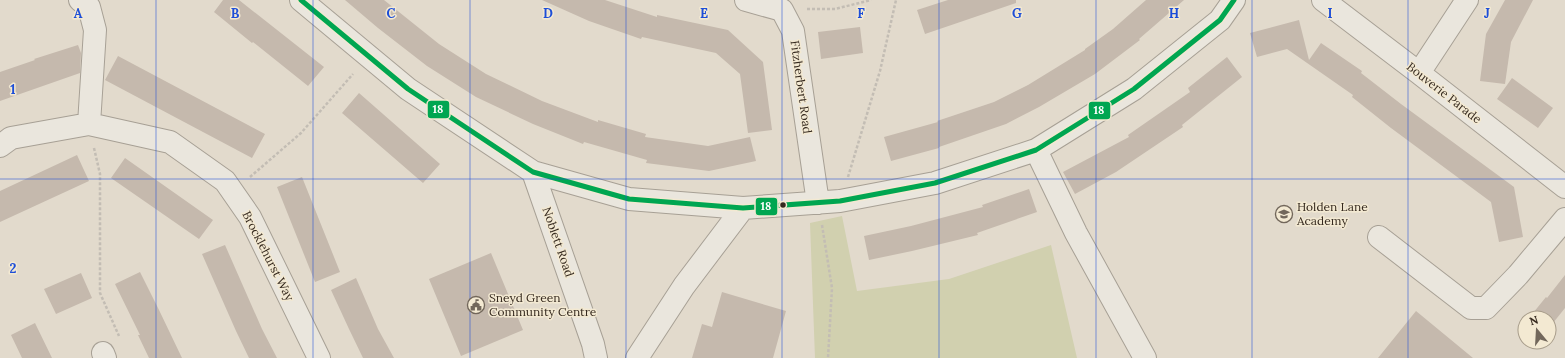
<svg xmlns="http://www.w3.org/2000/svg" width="1565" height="358" viewBox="0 0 1565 358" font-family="Lora,serif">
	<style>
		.green { fill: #d1d0af }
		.building { fill: #c5b9ad }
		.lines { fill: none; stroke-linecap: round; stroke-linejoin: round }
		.minor-casing { stroke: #a7a095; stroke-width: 24 }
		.path { stroke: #c3bdb4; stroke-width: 2.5; stroke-dasharray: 3 2; stroke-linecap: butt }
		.minor { stroke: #eae6dd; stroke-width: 22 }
		.bus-1-casing { stroke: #f3e9d2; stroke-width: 8 }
		.bus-1 { stroke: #00a651; stroke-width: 5 }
		.grid { fill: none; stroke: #1d4ed8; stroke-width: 1; stroke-opacity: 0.55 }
		.bus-dot { fill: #35291e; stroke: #f3e9d2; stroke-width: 1.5 }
		.labels { text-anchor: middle; stroke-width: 3; stroke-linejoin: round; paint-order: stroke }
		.street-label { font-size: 12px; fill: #35291e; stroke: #f3e9d2 }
		.poi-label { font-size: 12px; fill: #35291e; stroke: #f3e9d2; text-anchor: start }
		.grid-label { font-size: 13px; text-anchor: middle; font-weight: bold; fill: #1d4ed8; stroke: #f3e9d2; stroke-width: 3; stroke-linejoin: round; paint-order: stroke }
		.line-badge { stroke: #f3e9d2; stroke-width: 1.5 }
		.badge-label { font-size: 11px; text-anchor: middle; font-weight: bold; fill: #fff }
	</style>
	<rect width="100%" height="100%" fill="#e2dacc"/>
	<!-- green -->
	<path class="green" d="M842,216L857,291L949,279L1051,245L1077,358H815L810,223Z"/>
	<!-- building -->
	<path class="building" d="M223,0H239L324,67L308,86L253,42L252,43L214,12Z
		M345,0H384L439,44L486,74L542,101L598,122V120L646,134L645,137L708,146L750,137L756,161L709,171L646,163L647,160L584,142L583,144L533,124L476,97L427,66L378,28Z
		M542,0H605L657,17V15L728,30L763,62L772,130L748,133L740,74L716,53L642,37L641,39L589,21Z
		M948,0H1016V3L925,34L917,10Z
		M1146,0H1184L1139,39L1140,40L1095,74L1039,107L1006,124L939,147V148L891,161L884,137L938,122L937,121L994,102L1028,85L1085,50V49L1113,29Z
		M1505,0H1533L1511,42L1505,84L1480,81L1486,34Z
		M1299,20L1309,60L1321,43L1362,71L1361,73L1401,104L1514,187L1523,237L1499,242L1491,202L1391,128L1352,97L1353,95L1287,49L1257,57L1250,33Z
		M860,27L863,53L821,59L818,32Z
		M78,45L81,53L80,73L0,101V72L35,60L34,59Z
		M118,56L265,134L252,158L105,80Z
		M1227,57L1242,77L1182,125L1183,127L1116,172L1075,194L1063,172L1129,137L1128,135L1190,92L1188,88Z
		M1512,78L1553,108L1538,128L1497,99Z
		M359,93L440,164L423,183L342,113Z
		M77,155L89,181L0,222V191Z
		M125,158L213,220L199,239L111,178Z
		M302,177L340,272L315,282L277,187Z
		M1029,189L1037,212L977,233L978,235L912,251L869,260L864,236L911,226L983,207L982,205Z
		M225,245L262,329L277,358H249L236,331L202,254Z
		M491,253L523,330L461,356L429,279Z
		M140,272L159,310L182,358H149L138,335H140L115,284Z
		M81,273L92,298L56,314L44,289Z
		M1565,275V308L1549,328V318H1529L1546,297L1547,298Z
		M356,278L378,329L394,358H363L349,329L331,290Z
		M722,292L786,311L773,358H692L702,324L712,327Z
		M1416,311L1473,358H1378Z
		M35,323L52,358H22L11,335Z"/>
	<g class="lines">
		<!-- minor casing -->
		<g class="minor-casing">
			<path id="minor" d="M80,0L89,7L95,30L89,124
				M301,0L408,89L533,172L629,199L743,208L840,201L935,183L1036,150L1134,89L1220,20L1234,0
				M746,0L782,10L793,31L818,203
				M1323,0L1419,73L1565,187
				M1419,73L1467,0
				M0,146L11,138L89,124L170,142L225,181L250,217L319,358
				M1036,150L1076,233L1145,358
				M533,172L593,344L596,358
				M1379,237L1471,308H1486L1518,275L1565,219
				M103,353L105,358
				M637,358L684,286L743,208"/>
		</g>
		<!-- path -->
		<path class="path" d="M807,9H835L871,0
			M94,148L100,174V293L119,336
			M250,177L301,133L353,74
			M848,177L880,71L896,0
			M822,225L832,288L828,358"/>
		<!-- minor -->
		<use href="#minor" class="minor"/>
		<!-- bus-1 casing -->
		<g class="bus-1-casing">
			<path id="bus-1" d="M301,0L408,89L533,172L629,199L743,208L840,201L935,183L1036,150L1134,89L1220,20L1234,0"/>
		</g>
		<!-- bus-1 -->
		<use href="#bus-1" class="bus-1"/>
	</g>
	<!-- grid -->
	<path class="grid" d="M156,0V358M313,0V358M470,0V358M626,0V358M782,0V358M939,0V358M1096,0V358M1252,0V358M1408,0V358M0,179H1565"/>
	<!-- icons -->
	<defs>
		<g id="school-ring" transform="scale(0.9)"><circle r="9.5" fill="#f3e9d2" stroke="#72675b" stroke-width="1.5"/><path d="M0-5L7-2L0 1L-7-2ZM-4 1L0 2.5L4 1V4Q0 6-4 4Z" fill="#72675b"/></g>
		<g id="civic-ring" transform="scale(0.9)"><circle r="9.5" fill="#f3e9d2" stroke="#72675b" stroke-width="1.5"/><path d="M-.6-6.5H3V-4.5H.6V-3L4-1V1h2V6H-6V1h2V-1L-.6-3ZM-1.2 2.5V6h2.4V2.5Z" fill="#72675b"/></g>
	</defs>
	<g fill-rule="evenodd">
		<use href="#school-ring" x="1284" y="214"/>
		<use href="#civic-ring" x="476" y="305"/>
	</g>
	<!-- markers -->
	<circle class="bus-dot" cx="783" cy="205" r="3.5"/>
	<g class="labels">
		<!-- street labels -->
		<g class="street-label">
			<text transform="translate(801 87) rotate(82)" y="4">Fitzherbert Road</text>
			<text transform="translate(1444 93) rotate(38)" y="4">Bouverie Parade</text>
			<text transform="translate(558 242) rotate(71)" y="4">Noblett Road</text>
			<text transform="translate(268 256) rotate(63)" y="4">Brocklehurst Way</text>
		</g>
		<!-- poi labels -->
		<g class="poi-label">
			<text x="1297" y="211">Holden Lane<tspan x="1297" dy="14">Academy</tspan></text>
			<text x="489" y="302">Sneyd Green<tspan x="489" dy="14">Community Centre</tspan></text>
		</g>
	</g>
	<g class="grid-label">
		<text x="78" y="18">A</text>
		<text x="235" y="18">B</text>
		<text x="391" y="18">C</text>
		<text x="548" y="18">D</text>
		<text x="704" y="18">E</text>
		<text x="861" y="18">F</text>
		<text x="1017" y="18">G</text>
		<text x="1174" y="18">H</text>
		<text x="1330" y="18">I</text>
		<text x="1487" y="18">J</text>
		<text x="13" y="94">1</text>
		<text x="13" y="273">2</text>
	</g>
	<g class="line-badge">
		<rect x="427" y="100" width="23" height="19" rx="4" fill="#00a651"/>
		<rect x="1088" y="101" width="23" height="19" rx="4" fill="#00a651"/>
		<rect x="755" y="197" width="23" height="19" rx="4" fill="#00a651"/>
	</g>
	<g class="badge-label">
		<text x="438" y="113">18</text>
		<text x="1099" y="114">18</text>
		<text x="766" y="210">18</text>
	</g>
	<!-- north arrow -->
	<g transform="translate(1537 330) rotate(342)"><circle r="19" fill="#f3e9d2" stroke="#a79c8a"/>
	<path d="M0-3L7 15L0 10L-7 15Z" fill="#72675b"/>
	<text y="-6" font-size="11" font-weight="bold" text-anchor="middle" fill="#35291e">N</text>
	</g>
</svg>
